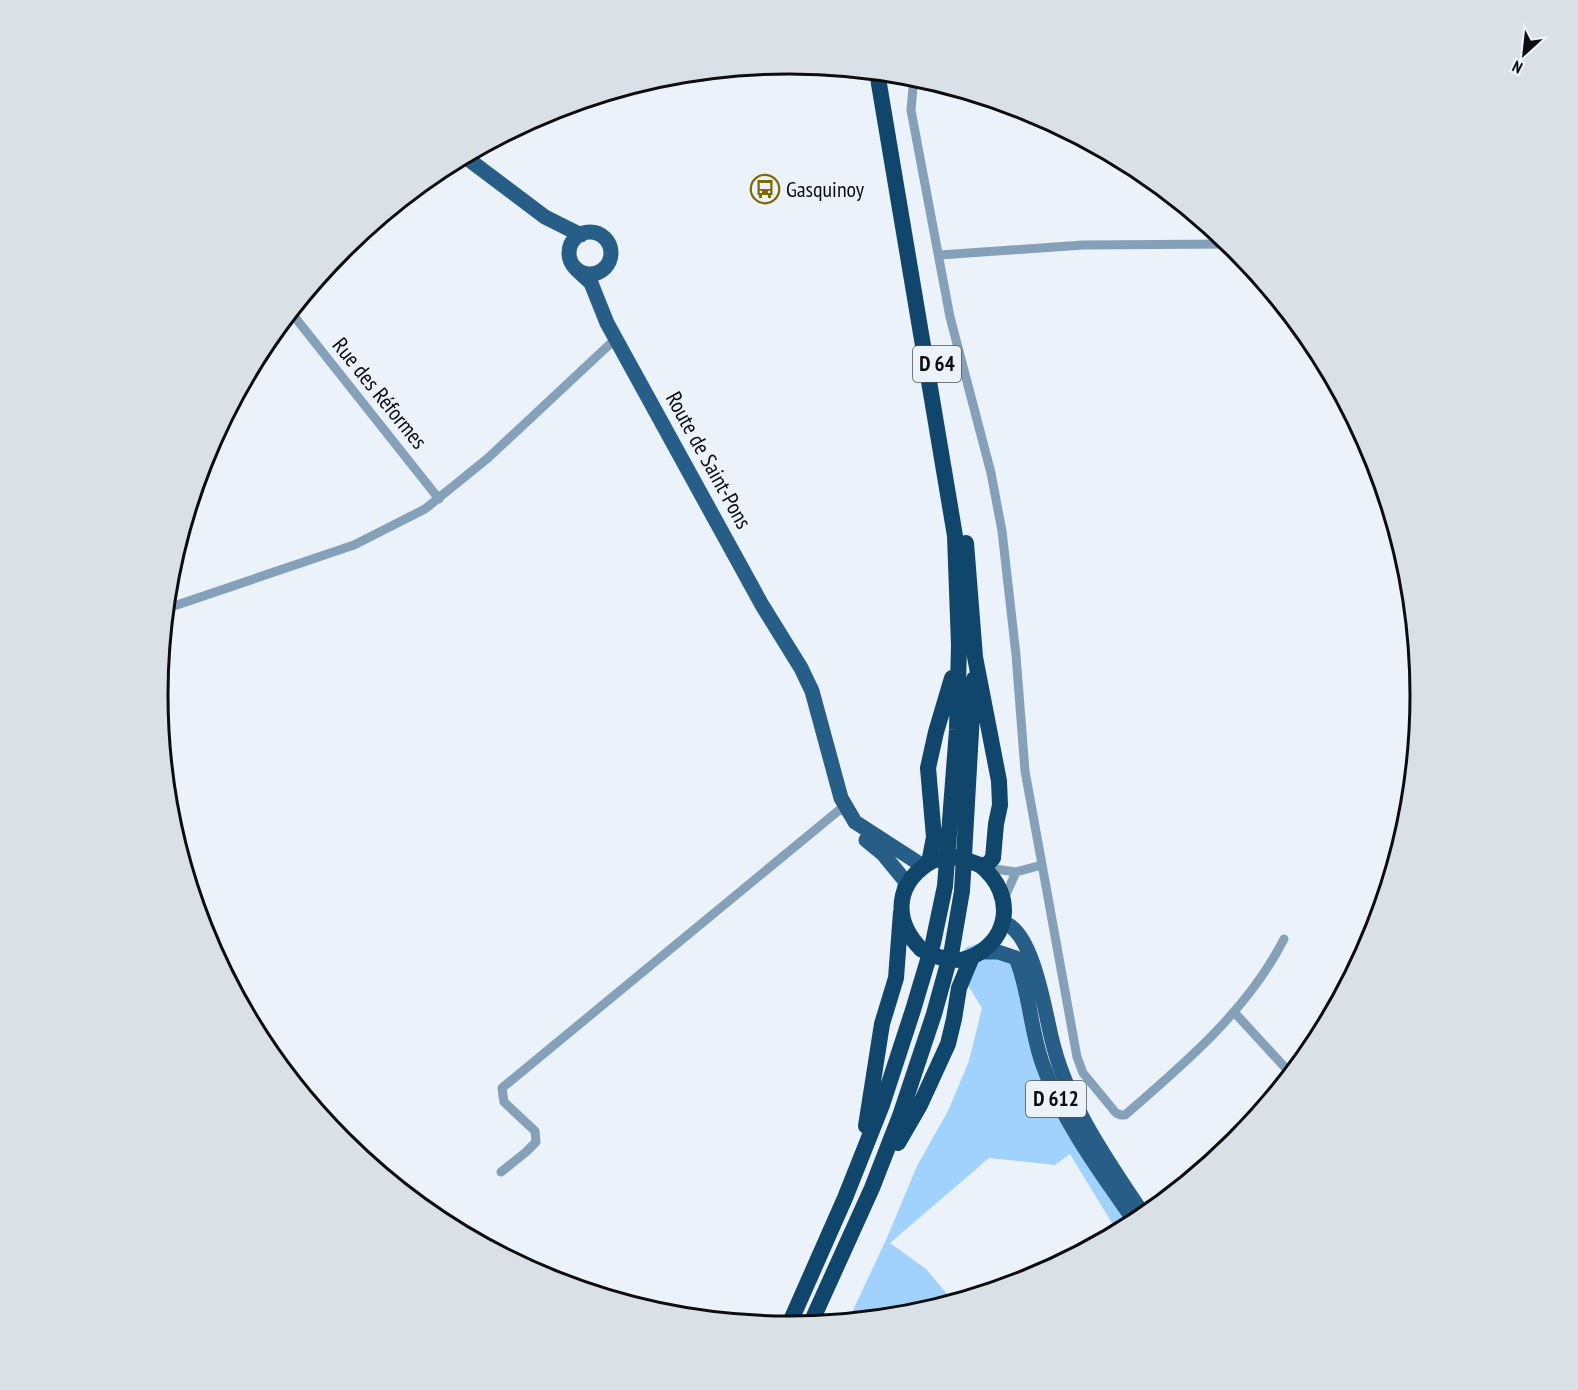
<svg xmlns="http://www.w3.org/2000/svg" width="1578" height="1390" viewBox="0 0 1578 1390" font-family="'PT Sans Narrow',sans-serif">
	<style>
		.green { fill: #a0d2fd }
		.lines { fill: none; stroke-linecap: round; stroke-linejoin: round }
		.street { stroke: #85a1ba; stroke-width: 9 }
		.primary { stroke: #275e88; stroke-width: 15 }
		.highway { stroke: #10466c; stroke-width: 16 }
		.highway-bridge { stroke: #10466c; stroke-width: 16 }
		.labels { text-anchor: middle; stroke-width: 4.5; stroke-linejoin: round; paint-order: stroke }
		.shield { fill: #ebf2f9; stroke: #4e5256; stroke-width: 1.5 }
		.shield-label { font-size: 21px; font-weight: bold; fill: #0b0d10 }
		.poi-label { font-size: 22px; fill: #0b0d10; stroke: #ebf2f9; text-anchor: start }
		.street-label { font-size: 22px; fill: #0b0d10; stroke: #ebf2f9 }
		.rim { fill: none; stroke: #0b0d10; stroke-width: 3 }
	</style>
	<rect width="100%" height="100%" fill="#ebf2f9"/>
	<!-- green -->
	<path class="green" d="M983,942L1013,962L1032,1036L1133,1224L1118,1233L1070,1154L1055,1165L989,1158L890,1243L926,1269L954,1302L912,1315L848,1321L886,1240L917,1166L948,1111L969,1061L982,1008L953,961L967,947Z"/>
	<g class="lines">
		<!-- street -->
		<path class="street" d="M914,76L911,110L950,317L991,473L1002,531L1016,655L1025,771L1077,1057L1083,1073L1116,1113L1121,1115H1125C1184,1064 1248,1010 1284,939
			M940,255L1083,245L1231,244
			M290,311L439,499
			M165,609L354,545L425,509L488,458L610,344L618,340
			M990,873L995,869L1016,872L1042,865
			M1004,899L1016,872
			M1234,1012L1291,1074
			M501,1172L526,1152L536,1142L535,1131L504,1102L502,1088L838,811L847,809"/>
		<!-- primary -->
		<path class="primary" d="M464,156L545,217L581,235
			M569 253a21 21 0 1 1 42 0a21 21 0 1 1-42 0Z
			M576,269L591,283L607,323L762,605L801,668L812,691L841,798L855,822L923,866
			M866,840L883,854L906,882L903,895
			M1003,923C1032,928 1045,1011 1051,1036C1066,1103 1107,1160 1145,1217
			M981,952H998L1016,958C1030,992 1030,1030 1043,1065C1063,1123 1101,1173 1136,1223"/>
		<!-- highway -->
		<path class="highway" d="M966,543L975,657L999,781L1000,805L996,824L993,858L984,868
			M929,863L934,837L928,768L936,732L952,678
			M921,949C891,918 896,881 934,860
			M962,960C1010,947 1018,895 980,865
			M866,1126L882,1024L896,978L901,912
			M898,1143L920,1105L948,1044L954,1019L959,988L972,957
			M810,1325L872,1188L900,1116L934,1014L952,949L962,891L974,679
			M788,1327L845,1198L882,1105L913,1010L933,943L945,886L957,730L959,645L955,536L877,72"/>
		<!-- highway-bridge -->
		<path class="highway-bridge" d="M934,860L958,857L980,865
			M921,949C935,957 946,960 962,960"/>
	</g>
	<!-- icons -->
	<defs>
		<g id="bus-ring" transform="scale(1.5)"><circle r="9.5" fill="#ebf2f9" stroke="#7f6a01" stroke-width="1.5"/><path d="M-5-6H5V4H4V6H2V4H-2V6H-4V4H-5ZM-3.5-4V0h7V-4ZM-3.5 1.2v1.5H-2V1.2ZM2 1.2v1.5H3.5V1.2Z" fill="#7f6a01"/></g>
	</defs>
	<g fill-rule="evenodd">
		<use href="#bus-ring" x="765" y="189"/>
	</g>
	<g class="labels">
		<!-- shield labels -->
		<g class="shield">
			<rect x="913" y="346" width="48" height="36" rx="4.5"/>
			<rect x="1026" y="1081" width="60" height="36" rx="4.5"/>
		</g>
		<g class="shield-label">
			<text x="937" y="371">D 64</text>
			<text x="1056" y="1106">D 612</text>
		</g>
		<!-- poi labels -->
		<g class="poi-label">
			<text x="786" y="197">Gasquinoy</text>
		</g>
		<!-- street labels -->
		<g class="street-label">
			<text transform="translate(380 393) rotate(51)" y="8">Rue des Réformes</text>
			<text transform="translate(709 460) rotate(61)" y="8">Route de Saint-Pons</text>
		</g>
	</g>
	<!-- crop -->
	<path d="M0 0H1578V1390H0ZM168 695a621 621 0 1 1 1242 0a621 621 0 1 1-1242 0Z" fill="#d9e0e6" fill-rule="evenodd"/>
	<path class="rim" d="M168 695a621 621 0 1 1 1242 0a621 621 0 1 1-1242 0Z"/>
	<!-- north arrow -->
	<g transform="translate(1524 54) rotate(207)" stroke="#ebf2f9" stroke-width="4.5" paint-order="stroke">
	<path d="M0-4.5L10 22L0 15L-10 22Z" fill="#0b0d10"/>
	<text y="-9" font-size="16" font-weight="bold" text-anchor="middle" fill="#0b0d10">N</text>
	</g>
</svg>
